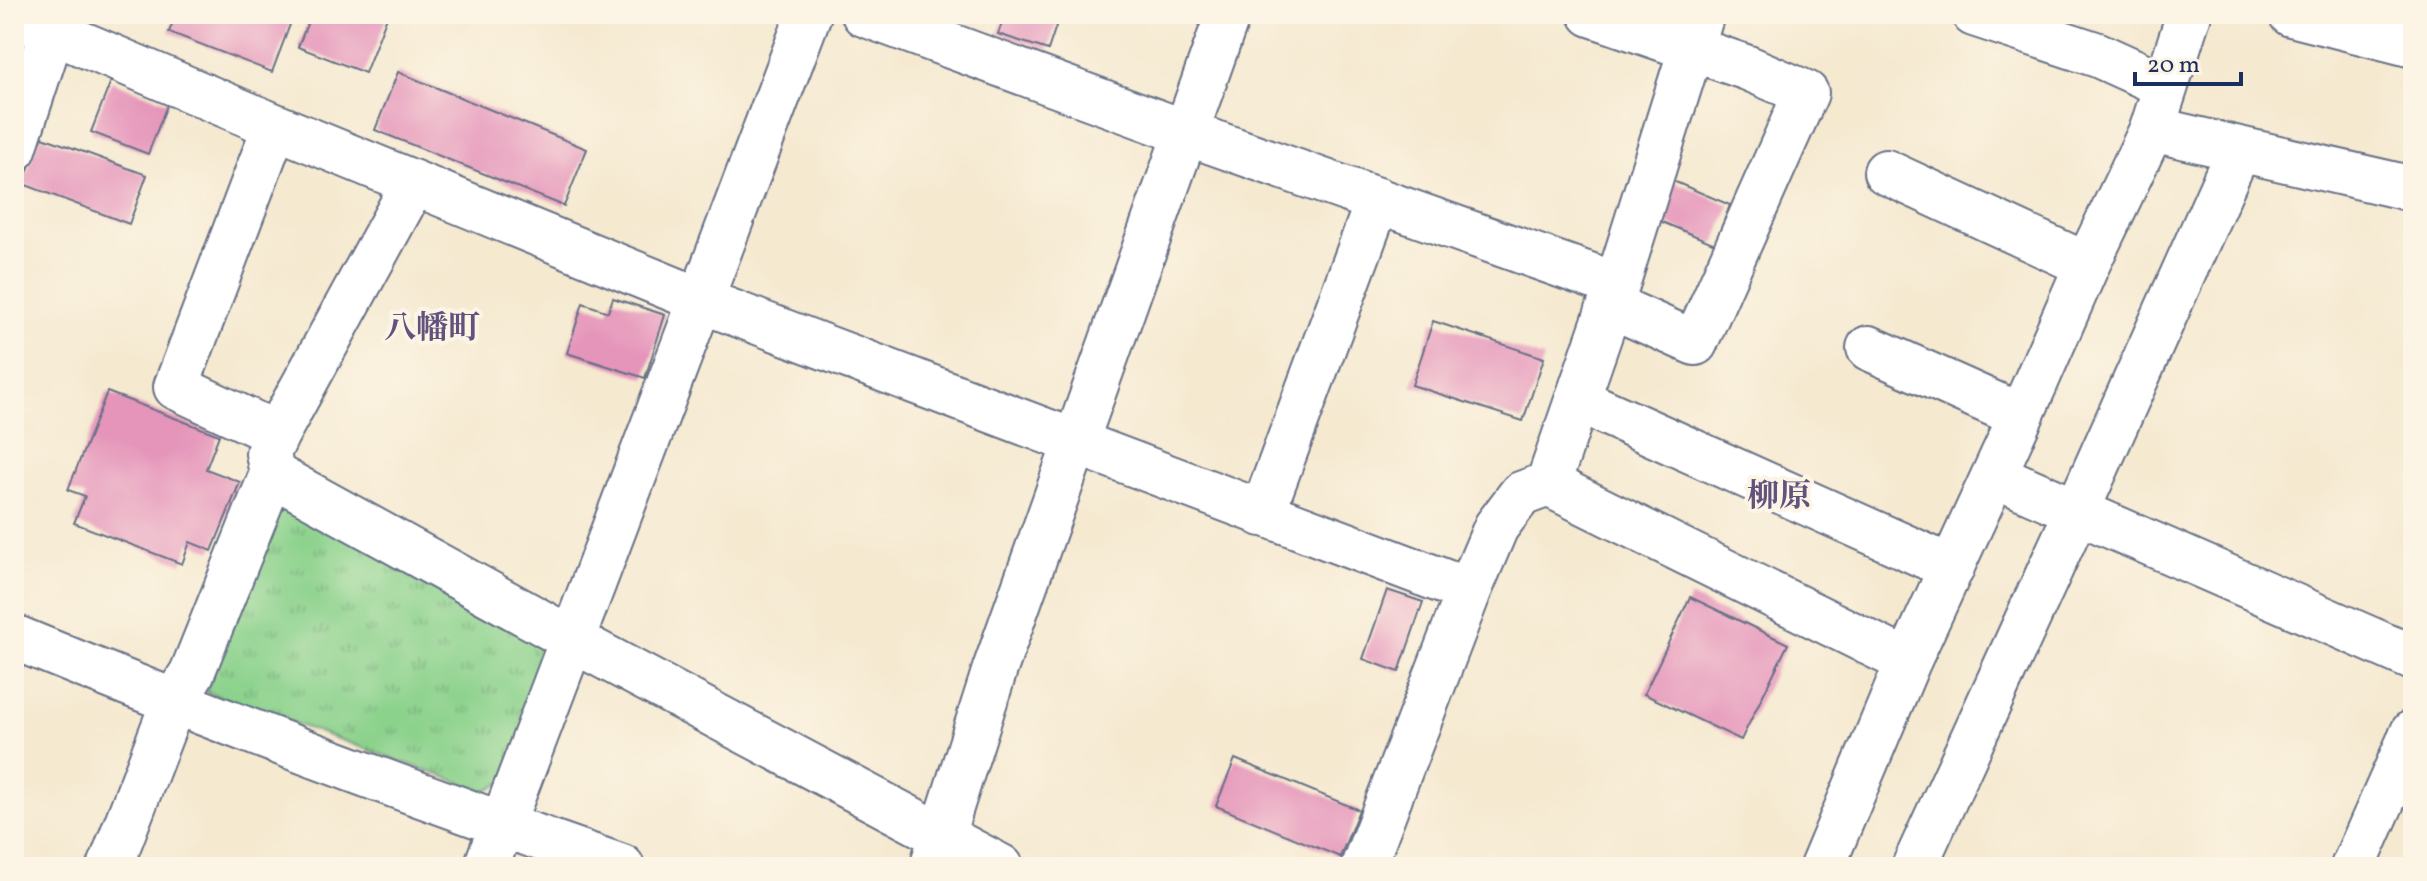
<svg xmlns="http://www.w3.org/2000/svg" width="2427" height="881" viewBox="0 0 2427 881" font-family="Vollkorn,'Noto Serif JP',serif">
	<style>
		.park { fill: url(#park-tufts); stroke: #538075; stroke-width: 2 }
		.building { fill: #e594ba }
		.lines { fill: none; stroke-linecap: round; stroke-linejoin: round }
		.minor-casing { stroke: #677086; stroke-width: 48 }
		.minor { stroke: #fff; stroke-width: 44 }
		.labels { text-anchor: middle; stroke-width: 8; stroke-linejoin: round; paint-order: stroke }
		.quarter-label { font-size: 32px; font-weight: bold; fill: #62527e; stroke: #fcf5e5 }
	</style>
	<defs>
		<pattern id="park-tufts" width="24" height="20" patternUnits="userSpaceOnUse" patternTransform="scale(2)"><rect width="24" height="20" fill="#8bd28c"/><path d="M3 7l-1-3M5 7V3M7 7l1-3M15 17l-1-3M17 17v-4M19 17l1-3" fill="none" stroke="#71ab76"/></pattern>
	</defs>
	<rect width="100%" height="100%" fill="#fcf5e5"/>
	<filter id="ink" filterUnits="userSpaceOnUse"><feTurbulence type="fractalNoise" baseFrequency=".0125" numOctaves="2"/><feDisplacementMap in="SourceGraphic" scale="16" xChannelSelector="R" yChannelSelector="G"/><feConvolveMatrix kernelMatrix="1 2 1 2 8 2 1 2 1" color-interpolation-filters="sRGB"/></filter>
	<filter id="wash" filterUnits="userSpaceOnUse"><feTurbulence type="fractalNoise" baseFrequency=".006" numOctaves="4" result="noise"/><feDisplacementMap in="SourceGraphic" scale="32" xChannelSelector="R" yChannelSelector="G"/><feGaussianBlur stdDeviation="1.8" result="paint"/><feColorMatrix in="noise" values="0 0 0 0 0 0 0 0 0 0 0 0 0 0 0 0 0 1.4 0 .05"/><feComposite in="paint" operator="in"/></filter>
	<g filter="url(#wash)">
		<rect width="100%" height="100%" fill="#f5e9d0"/>
		<!-- park -->
		<path class="park" d="M281,501L542,641L550,655L504,782L484,791L206,692Z"/>
		<g id="blocks">
			<!-- building -->
			<path class="building" d="M176,14H294L272,72L169,32Z
				M311,14H388L365,73L298,47Z
				M1005,14H1060L1048,50L998,34Z
				M398,72L587,149L564,206L375,130Z
				M111,81L168,102L148,154L91,132Z
				M40,136L147,175L129,224L23,184Z
				M1673,181L1730,205L1715,244L1657,220Z
				M613,298L665,315L645,378L567,353L583,303L608,312Z
				M1433,321L1544,358L1523,421L1412,385Z
				M107,392L219,435L206,469L240,482L212,551L190,542L182,564L74,523L85,496L68,490Z
				M1387,590L1423,602L1399,672L1363,659Z
				M1690,597L1788,644L1741,740L1644,694Z
				M1235,759L1359,810L1340,857L1216,806Z"/>
		</g>
	</g>
	<g filter="url(#ink)">
		<use href="#blocks" fill-opacity="0" stroke="#677086" stroke-width="2"/>
		<g class="lines">
			<!-- minor casing -->
			<g class="minor-casing">
				<path id="minor" d="M864,14L1187,133L1617,285
					M1591,14L1748,68L1806,93L1695,343L1610,305
					M1974,14L2098,55L2166,86
					M2291,14L2413,45
					M14,15L275,126L700,300L1469,591L1363,867
					M2152,129L2413,189
					M14,149L58,14
					M1886,172L2087,265
					M1869,348L2021,416
					M1578,400L1952,568
					M277,434L414,183
					M272,474L573,640L1001,867
					M1994,475L2413,658
					M1548,484L1908,662
					M1262,514L1378,200
					M1469,591L1496,527L1521,494L1548,484L1617,285L1702,14
					M14,637C214,720 417,795 622,867
					M110,867L173,703L192,673L272,474L268,453L277,434L176,387L275,126
					M486,867L809,14
					M932,867L995,669L1228,14
					M1822,867L1908,662L2021,416L2087,265L2152,129L2189,14
					M1914,867L2077,511L2239,149
					M2353,867L2413,732"/>
			</g>
			<!-- minor -->
			<use href="#minor" class="minor"/>
		</g>
	</g>
	<g class="labels">
		<!-- quarter labels -->
		<g class="quarter-label">
			<text x="432" y="338">八幡町</text>
			<text x="1779" y="506">柳原</text>
		</g>
	</g>
	<!-- margin -->
	<rect width="2427" height="881" fill="none" stroke="#fcf5e5" stroke-width="48"/>
	<!-- scale -->
	<path d="M2135 72v12h106v-12" fill="none" stroke="#1b2f5e" stroke-width="4"/>
	<text x="2147" y="72" font-size="24" fill="#1b2f5e" stroke="#fcf5e5" stroke-width="6" paint-order="stroke">20 m</text>
</svg>
